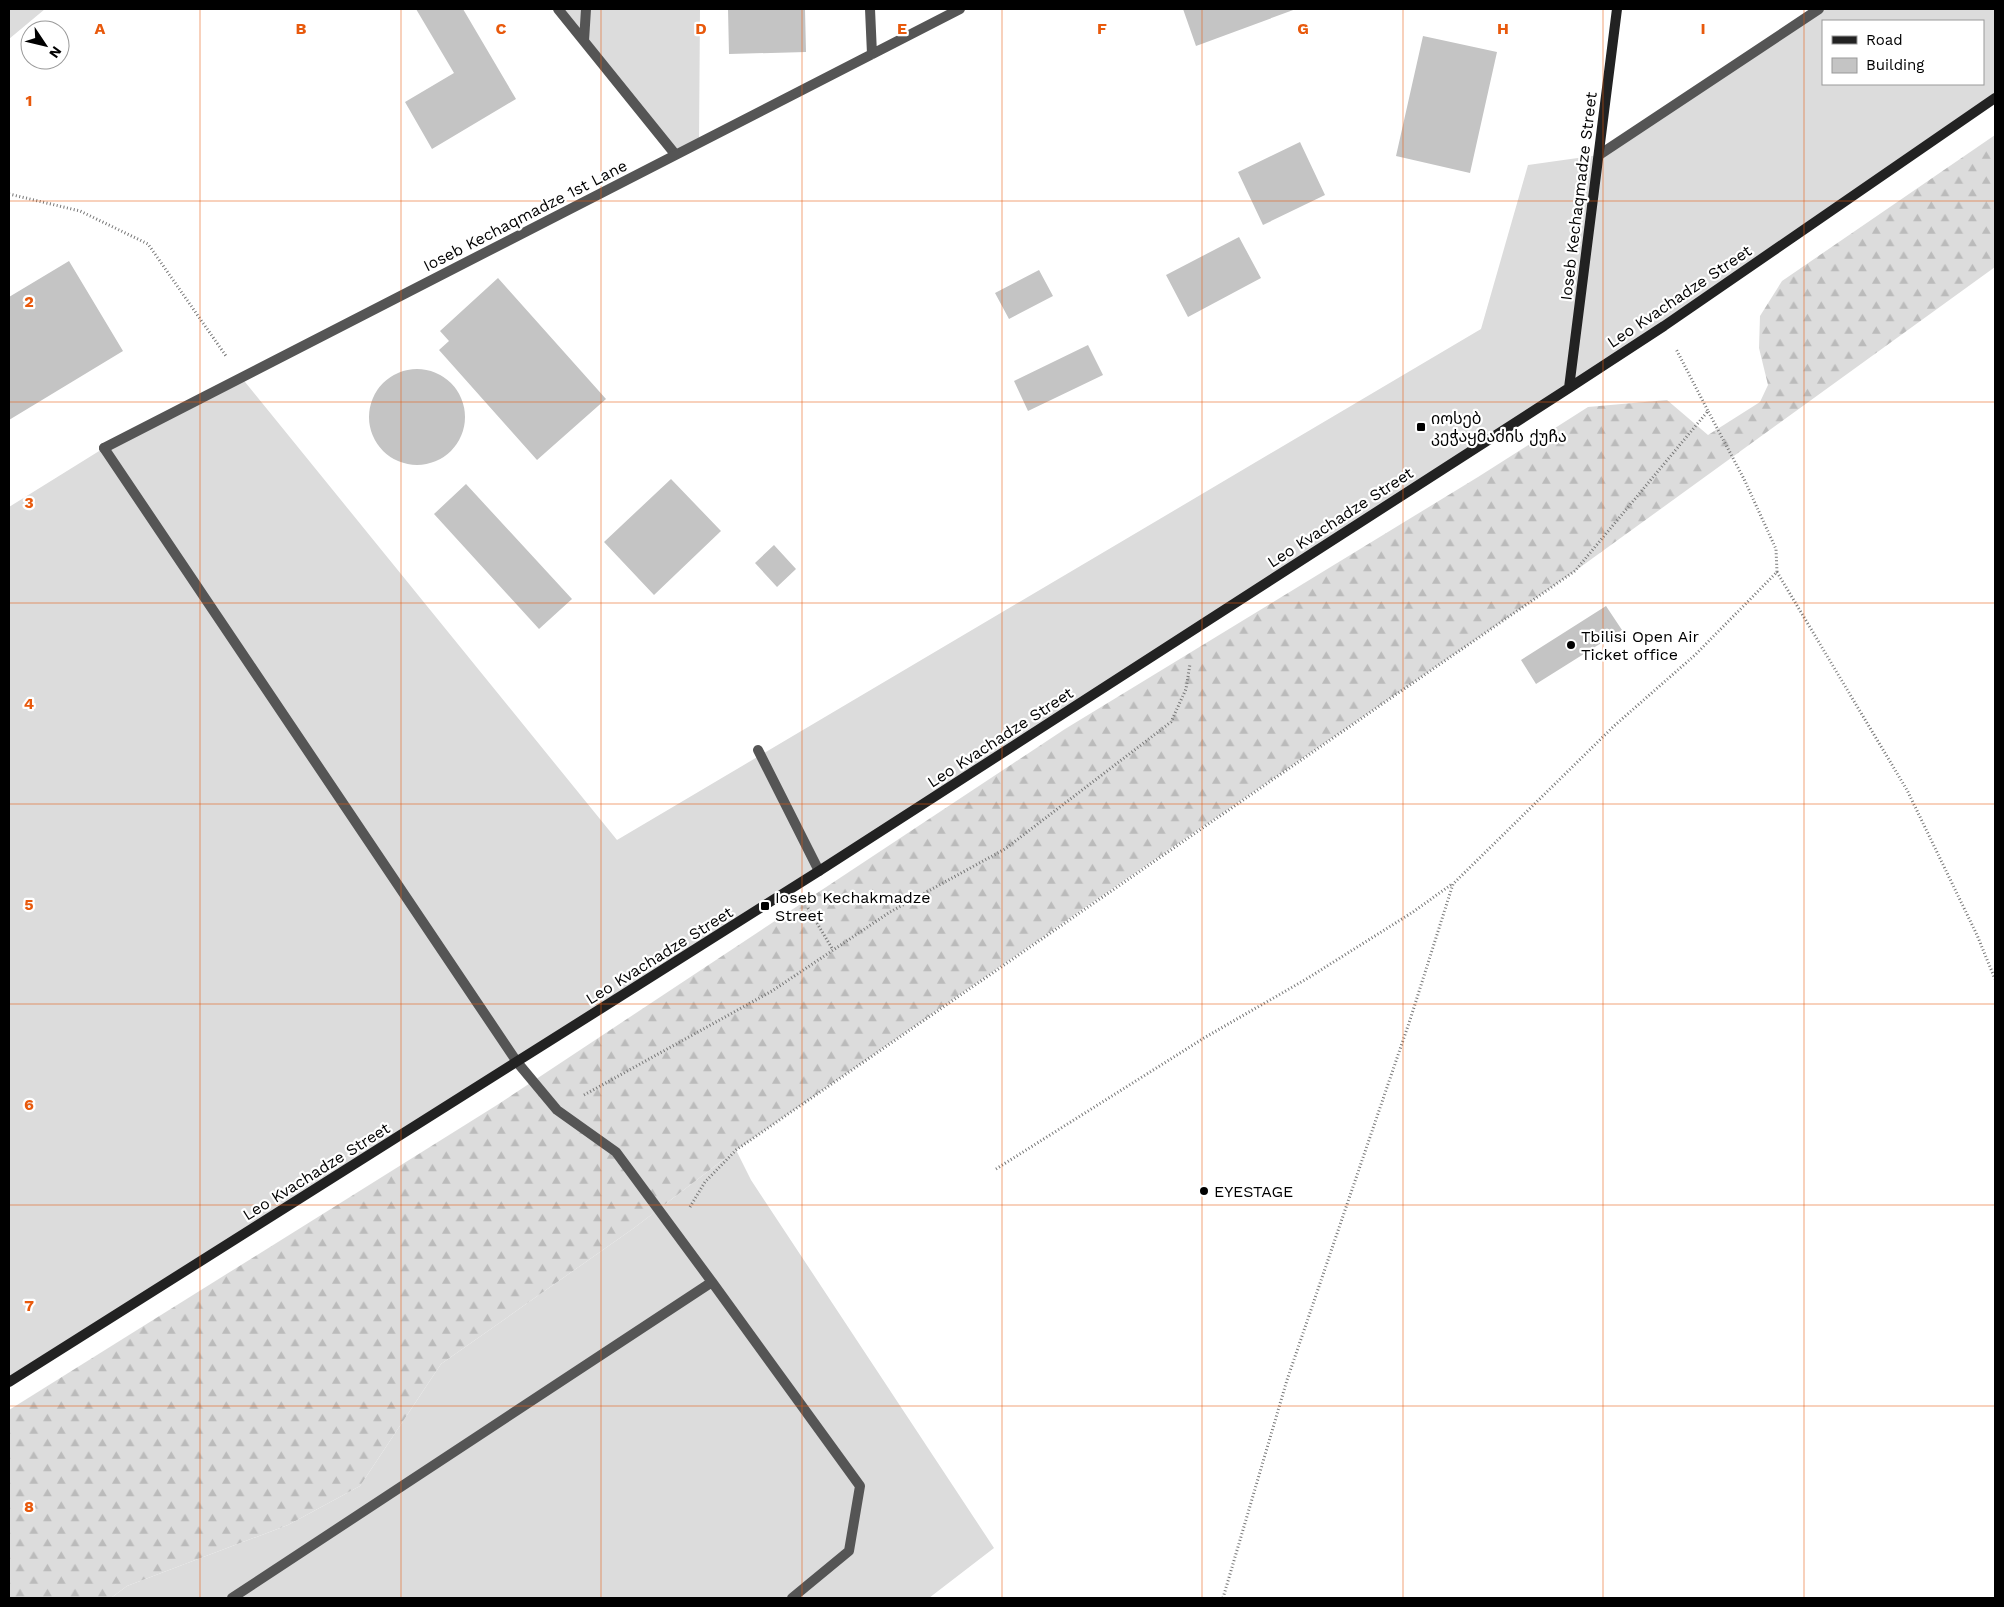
<svg xmlns="http://www.w3.org/2000/svg" width="2004" height="1607" viewBox="0 0 2004 1607" font-family="'Work Sans','Noto Sans Georgian',sans-serif">
	<style>
		.grass { fill: #dcdcdc; fill-rule: evenodd }
		.forest { fill: url(#forest-firs) }
		.building { fill: #c4c4c4 }
		.lines { fill: none; stroke-linecap: round; stroke-linejoin: round }
		.path { stroke: #777; stroke-width: 3; stroke-dasharray: 1 2.5; stroke-linecap: butt }
		.lane { stroke: #555; stroke-width: 10 }
		.street { stroke: #555; stroke-width: 10 }
		.secondary { stroke: #222; stroke-width: 10 }
		.grid { fill: none; stroke: #e8590c; stroke-width: 1; stroke-opacity: 0.55 }
		.poi-dot { fill: #000; stroke: #fff; stroke-width: 2 }
		.labels { text-anchor: middle; stroke-width: 4.5; stroke-linejoin: round; paint-order: stroke }
		.street-label { font-size: 16px; fill: #000; stroke: #fff }
		.poi-label { font-size: 16px; fill: #000; stroke: #fff; text-anchor: start }
		.grid-label { font-size: 16px; text-anchor: middle; font-weight: bold; fill: #e8590c; stroke: #fff; stroke-width: 4.5; stroke-linejoin: round; paint-order: stroke }
	</style>
	<defs>
		<pattern id="forest-firs" width="22" height="20" patternUnits="userSpaceOnUse" patternTransform="scale(1.25)"><rect width="22" height="20" fill="#dcdcdc"/><path d="M5 1l3.5 6h-7zM16 11l3.5 6h-7z" fill="#bbb"/></pattern>
	</defs>
	<rect width="100%" height="100%" fill="#fff"/>
	<!-- grass -->
	<path class="grass" d="M9,9H45L9,39Z
		M558,9H700L699,142L675,154Z
		M1819,9H1995V98L1569,388L9,1382V507L104,448L241,377L617,840L1481,329L1528,165L1599,155ZM1823,21H1983V84H1823Z
		M736,1150L751,1180L994,1548L929,1598H111L127,1586L288,1525L360,1486L441,1364L634,1228Z"/>
	<!-- forest -->
	<path class="forest" d="M1995,135V267L1575,571L1090,904L736,1150L634,1228L441,1364L360,1486L288,1525L127,1586L111,1598H9V1410L497,1105L1065,729L1478,477L1588,407L1667,400L1708,435L1760,402L1768,385L1759,348L1760,316L1782,281Z"/>
	<!-- building -->
	<path class="building" d="M416,9H463L516,99L432,149L405,102L454,73Z
		M728,9H805L806,52L729,54Z
		M1183,9H1296L1196,46Z
		M1423,36L1497,52L1470,173L1396,156Z
		M1300,142L1325,195L1263,225L1238,172Z
		M1239,237L1261,278L1188,317L1166,275Z
		M69,261L123,351L9,420V297Z
		M1039,270L1053,296L1009,319L995,293Z
		M498,278L606,399L537,460L439,350L449,341L440,331Z
		M1088,345L1103,375L1028,411L1014,381Z
		M369 417a48 48 0 1 1 96 0a48 48 0 1 1-96 0Z
		M671,479L721,531L654,595L604,542Z
		M466,484L572,599L539,629L434,514Z
		M774,545L796,569L777,587L755,563Z
		M1606,606L1622,630L1536,684L1521,660Z"/>
	<g class="lines">
		<!-- path -->
		<path class="path" d="M9,194L80,211L148,244L226,356
			M1777,572L1907,790L1977,935L1995,979
			M808,908L833,950
			M584,1095L772,991L890,912L1005,849L1171,722L1186,689L1190,664
			M996,1169L1204,1038L1308,978L1413,912L1452,884
			M690,1207L705,1182L736,1150L1575,571L1708,411L1676,349
			M1223,1598L1287,1380L1410,1020L1453,884L1614,726L1695,655L1777,572L1776,549L1744,479L1708,411"/>
		<!-- lane -->
		<path class="lane" d="M558,9L675,154
			M584,41L586,9
			M104,448L517,1062L557,1110L616,1152L712,1282L232,1598
			M758,750L819,871
			M712,1282L860,1486L849,1551L792,1598"/>
		<!-- street -->
		<path class="street" d="M870,9L872,54
			M1599,155L1819,9
			M104,448L960,9"/>
		<!-- secondary -->
		<path class="secondary" d="M1569,388L1617,9
			M9,1382L819,871L1569,388L1664,326L1995,98"/>
	</g>
	<!-- grid -->
	<path class="grid" d="M200,9V1598M401,9V1598M601,9V1598M802,9V1598M1002,9V1598M1202,9V1598M1403,9V1598M1603,9V1598M1804,9V1598M9,201H1995M9,402H1995M9,603H1995M9,804H1995M9,1004H1995M9,1205H1995M9,1406H1995"/>
	<!-- markers -->
	<g class="poi-dot">
		<rect x="1416" y="422" width="10" height="10" rx="2.5"/>
		<circle cx="1571" cy="645" r="5"/>
		<rect x="760" y="901" width="10" height="10" rx="2.5"/>
		<circle cx="1204" cy="1191" r="5"/>
	</g>
	<g class="labels">
		<!-- street labels -->
		<g class="street-label">
			<text transform="translate(1578 196) rotate(-83)" y="6">Ioseb Kechaqmadze Street</text>
			<text transform="translate(525 215) rotate(-27)" y="6">Ioseb Kechaqmadze 1st Lane</text>
			<text transform="translate(1679 296) rotate(-34)" y="6">Leo Kvachadze Street</text>
			<text transform="translate(1340 517) rotate(-33)" y="6">Leo Kvachadze Street</text>
			<text transform="translate(1000 737) rotate(-33)" y="6">Leo Kvachadze Street</text>
			<text transform="translate(659 955) rotate(-32)" y="6">Leo Kvachadze Street</text>
			<text transform="translate(316 1171) rotate(-32)" y="6">Leo Kvachadze Street</text>
		</g>
		<!-- poi labels -->
		<g class="poi-label">
			<text x="1431" y="424">იოსებ<tspan x="1431" dy="18">კეჭაყმაძის ქუჩა</tspan></text>
			<text x="1581" y="642">Tbilisi Open Air<tspan x="1581" dy="18">Ticket office</tspan></text>
			<text x="775" y="903">Ioseb Kechakmadze<tspan x="775" dy="18">Street</tspan></text>
			<text x="1214" y="1197">EYESTAGE</text>
		</g>
	</g>
	<g class="grid-label">
		<text x="100" y="34">A</text>
		<text x="301" y="34">B</text>
		<text x="501" y="34">C</text>
		<text x="701" y="34">D</text>
		<text x="902" y="34">E</text>
		<text x="1102" y="34">F</text>
		<text x="1303" y="34">G</text>
		<text x="1503" y="34">H</text>
		<text x="1703" y="34">I</text>
		<text x="29" y="106">1</text>
		<text x="29" y="307">2</text>
		<text x="29" y="508">3</text>
		<text x="29" y="709">4</text>
		<text x="29" y="910">5</text>
		<text x="29" y="1110">6</text>
		<text x="29" y="1311">7</text>
		<text x="29" y="1512">8</text>
	</g>
	<!-- border -->
	<rect width="2004" height="1607" fill="none" stroke="#000000" stroke-width="20"/>
	<!-- legend -->
	<rect x="1822" y="20" width="162" height="65" fill="#ffffff" stroke="#999999"/>
	<rect x="1832" y="36" width="25" height="8" fill="#222222" stroke="#999999"/>
	<text x="1866" y="45" font-size="15" fill="#000000">Road</text>
	<rect x="1832" y="58" width="25" height="15" fill="#c4c4c4" stroke="#999999"/>
	<text x="1866" y="70" font-size="15" fill="#000000">Building</text>
	<!-- north arrow -->
	<g transform="translate(45 45) rotate(125)"><circle r="24" fill="#ffffff" stroke="#999999"/>
	<path d="M0-4L9 19L0 12L-9 19Z" fill="#000000"/>
	<text y="-8" font-size="14" font-weight="bold" text-anchor="middle" fill="#000000">N</text>
	</g>
</svg>
